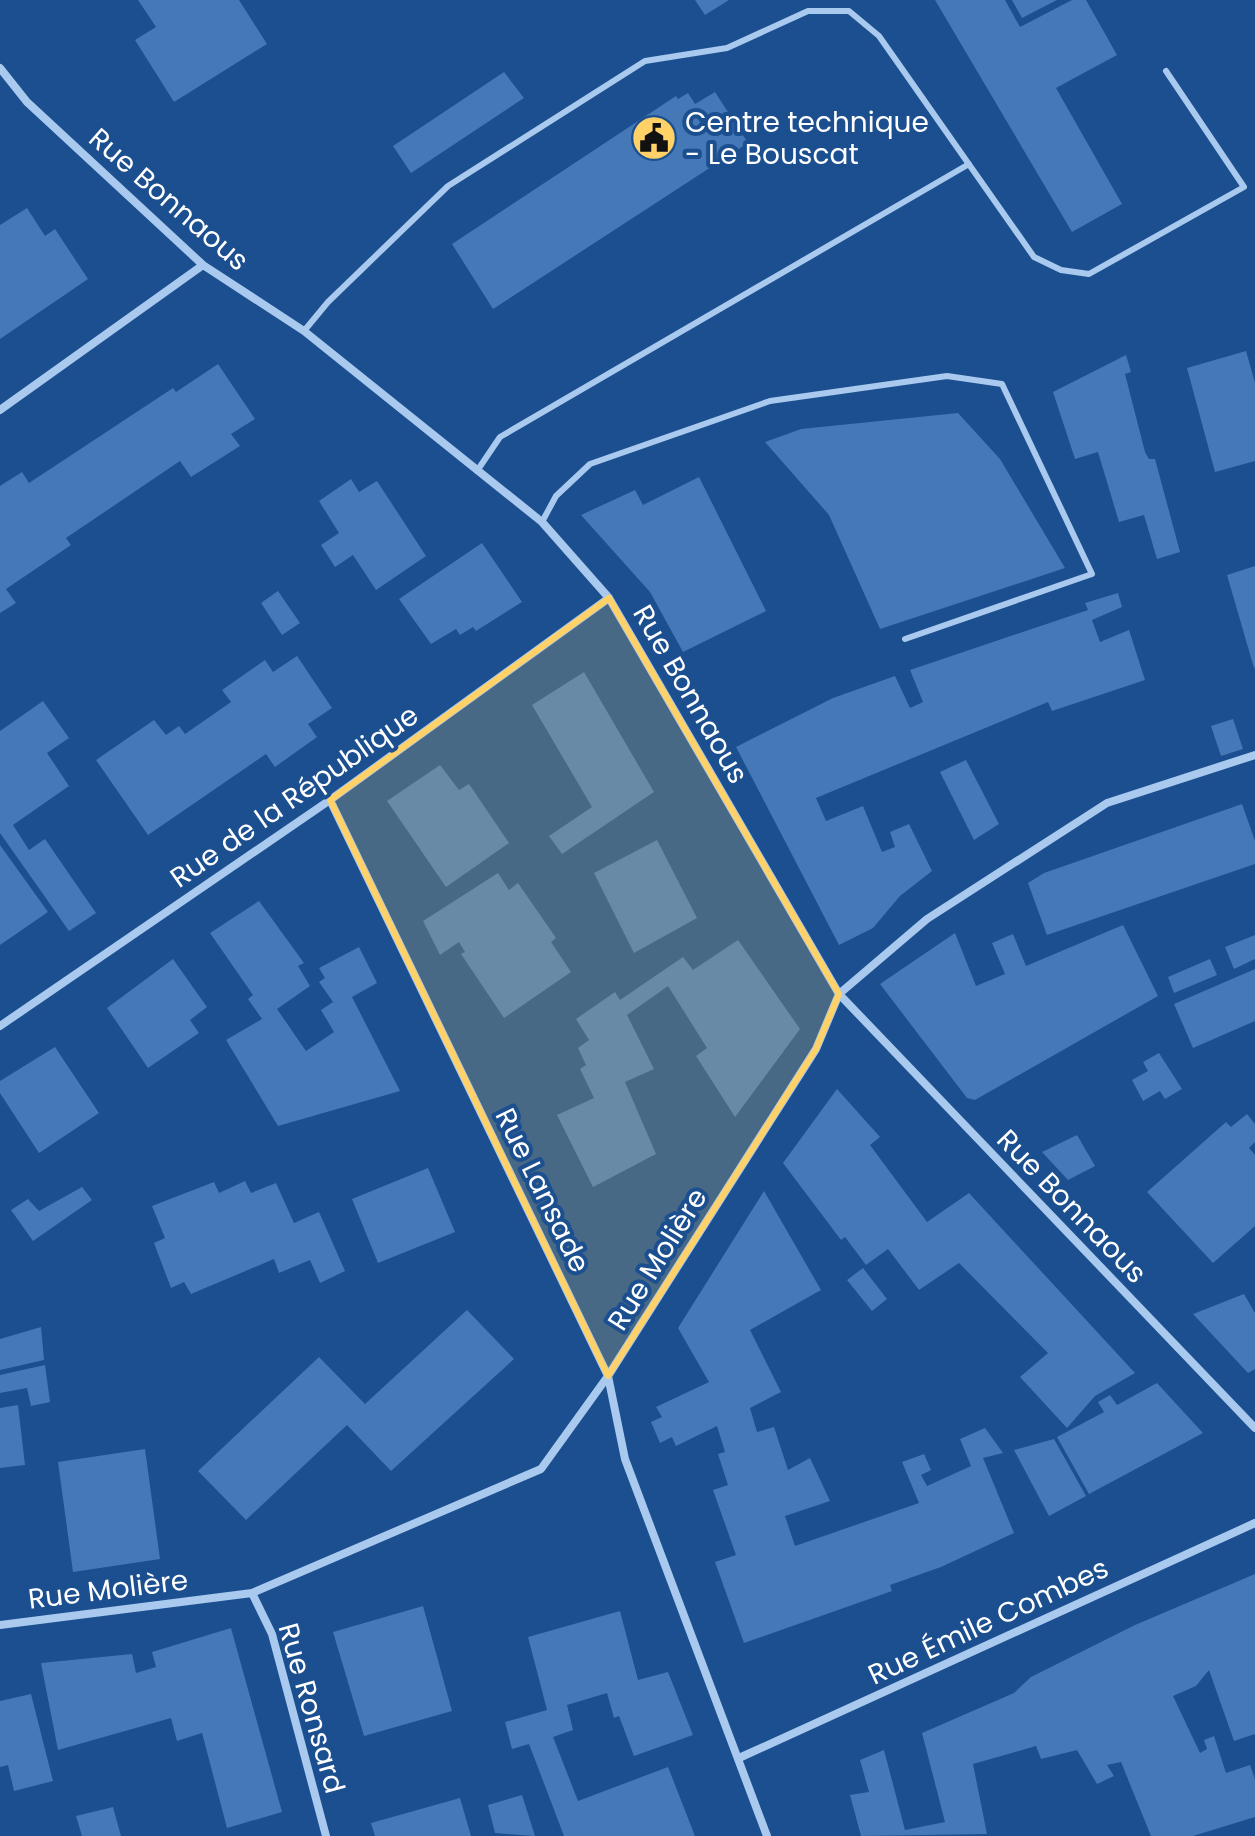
<svg xmlns="http://www.w3.org/2000/svg" width="1255" height="1836" viewBox="0 0 1255 1836" font-family="Poppins,sans-serif">
	<style>
		.building { fill: #4478b7 }
		.lines { fill: none; stroke-linecap: round; stroke-linejoin: round }
		.lane { stroke: #a9c9ee; stroke-width: 6 }
		.street { stroke: #a9c9ee; stroke-width: 8 }
		.marked { fill: #ffd166; fill-opacity: 0.2; stroke: #ffd166; stroke-width: 6; stroke-linejoin: round }
		.labels { text-anchor: middle; stroke-width: 8; stroke-linejoin: round; paint-order: stroke }
		.poi-label { font-size: 28px; fill: #fff; stroke: #1b4f8f; text-anchor: start }
		.street-label { font-size: 28px; fill: #fff; stroke: #1b4f8f }
	</style>
	<rect width="100%" height="100%" fill="#1b4f8f"/>
	<!-- building -->
	<path class="building" d="M138,0H239L267,44L174,102L135,40L156,27Z
		M695,0H729L705,15Z
		M935,0H1005L1020,27L1072,0H1086L1117,55L1056,88L1122,204L1072,232Z
		M1012,0H1057L1022,18Z
		M504,72L524,98L411,173L393,146Z
		M715,92L748,143L493,309L452,244L676,96L678,99L688,93L695,104Z
		M27,208L45,236L55,229L88,279L0,339V225Z
		M1246,351L1255,383V461L1215,472L1187,368Z
		M1126,355L1131,372L1125,374L1145,452L1149,459H1155L1180,552L1157,559L1144,515L1119,522L1098,452L1075,459L1053,392Z
		M218,364L255,419L231,434L240,446L191,477L180,461L66,538L71,545L6,589L16,603L0,613V486L22,472L29,483L173,388L176,392Z
		M958,413L1000,459L1065,568L880,629L829,515L765,442L801,429Z
		M699,477L766,611L683,652L650,592L581,515L635,490L643,505Z
		M351,479L359,492L377,481L426,556L376,590L353,555L335,567L321,545L339,533L319,501Z
		M482,543L522,602L476,631L473,627L460,635L456,629L431,644L399,599Z
		M1255,566V667L1254,668L1227,575Z
		M278,591L300,623L282,635L261,603Z
		M1118,593L1122,607L1092,620L1100,642L1129,630L1145,680L1052,711L1048,702L816,798L826,821L863,806L882,852L895,847L890,832L909,824L932,871L900,896L873,928L839,945L736,747L833,698L895,676L910,708L923,702L910,670L1088,610L1085,603Z
		M297,656L332,708L308,724L317,737L275,767L266,754L148,835L96,760L154,720L166,735L179,726L185,734L231,702L222,690L265,660L273,672Z
		M584,672L654,792L562,854L549,836L592,807L532,705Z
		M43,701L69,738L47,753L69,786L13,825L29,850L45,839L96,913L69,931L0,833V731Z
		M1233,719L1243,749L1221,756L1211,726Z
		M966,760L999,824L974,840L940,772Z
		M440,765L459,790L469,784L509,843L446,887L387,801Z
		M1242,804L1255,841V864L1047,935L1028,883L1044,873Z
		M657,840L697,918L634,953L594,873Z
		M0,845L48,912L0,945Z
		M498,873L509,890L518,883L556,938L551,942L571,972L504,1018L461,954L465,952L459,942L440,955L423,921Z
		M259,901L304,963L298,966L310,986L277,1009L306,1051L334,1032L321,1010L333,1002L319,982L325,978L319,968L359,947L377,983L352,997L400,1091L278,1126L226,1040L262,1019L248,999L253,995L210,933Z
		M1123,925L1158,996L975,1100L967,1098L880,984L955,933L976,986L1005,974L992,943L1013,934L1026,966Z
		M1255,935V959L1234,969L1225,947Z
		M738,940L800,1029L735,1117L696,1056L707,1048L668,986L627,1015L654,1069L625,1082L656,1154L593,1187L557,1115L594,1098L580,1069L586,1065L578,1048L589,1040L576,1019L615,992L620,1000L683,957L693,970Z
		M173,959L207,1007L190,1020L199,1033L148,1068L107,1008Z
		M1210,959L1217,975L1174,993L1168,977Z
		M1255,969V1021L1193,1048L1174,1004Z
		M55,1047L99,1113L39,1153L0,1093V1081Z
		M1159,1053L1182,1089L1165,1099L1160,1091L1143,1101L1132,1080L1148,1071L1143,1062Z
		M837,1089L880,1137L870,1145L927,1222L969,1193L1135,1373L1095,1396L1067,1428L1020,1377L1048,1353L959,1263L919,1290L888,1249L866,1265L845,1237L841,1240L783,1163Z
		M1247,1114L1255,1124V1142L1249,1148L1255,1155V1226L1213,1263L1147,1192L1226,1122L1231,1127Z
		M1077,1135L1095,1166L1068,1180L1042,1152Z
		M428,1168L455,1232L378,1263L352,1199Z
		M245,1181L251,1193L276,1183L294,1223L319,1212L345,1271L320,1283L310,1260L279,1273L274,1259L191,1294L184,1282L171,1288L154,1243L165,1238L152,1206L214,1182L219,1193Z
		M82,1187L92,1200L33,1241L11,1210L28,1199L39,1211Z
		M764,1191L821,1290L750,1330L781,1392L750,1408L757,1432L774,1427L788,1470L810,1458L830,1501L785,1516L795,1546L919,1503L902,1462L924,1454L931,1470L921,1475L927,1486L971,1466L960,1439L985,1428L1003,1453L983,1458L1014,1533L941,1567L890,1585L892,1591L744,1643L715,1562L736,1555L713,1490L728,1485L718,1454L725,1452L717,1426L676,1446L672,1437L660,1443L651,1422L662,1417L656,1407L709,1382L678,1328Z
		M863,1268L887,1299L872,1311L847,1280Z
		M1244,1294L1255,1313V1369L1248,1373L1193,1314Z
		M467,1310L514,1359L391,1471L347,1425L246,1520L198,1471L319,1357L365,1404Z
		M41,1327L44,1360L0,1370V1339Z
		M45,1365L50,1402L31,1406L27,1388L0,1393V1375Z
		M1157,1383L1203,1433L1089,1494L1057,1437L1104,1412L1098,1402L1110,1395L1117,1405Z
		M18,1405L25,1465L0,1468V1408Z
		M1054,1439L1086,1496L1049,1516L1014,1450Z
		M145,1449L160,1559L73,1572L58,1462Z
		M1255,1574V1734L1234,1741L1209,1670L1196,1686L1173,1696L1200,1753L1207,1749L1204,1740L1214,1736L1226,1773L1250,1765L1255,1779V1817L1193,1836H1151L1121,1762L1107,1765L1114,1776L1097,1784L1077,1750L1041,1759L1036,1746L973,1764L987,1834L861,1836L850,1795L869,1792L860,1760L884,1750L905,1830L945,1822L922,1733L1014,1693L1031,1677L1135,1625Z
		M423,1606L452,1711L364,1736L333,1632Z
		M620,1611L638,1680L668,1672L693,1735L634,1756L619,1716L614,1718L607,1693L567,1705L573,1730L553,1737L578,1801L668,1767L695,1836H564L529,1744L512,1749L505,1722L547,1710L528,1637Z
		M231,1628L282,1812L227,1828L202,1733L177,1741L171,1718L58,1750L41,1663L132,1654L136,1673L156,1667L152,1652Z
		M31,1694L53,1781L14,1791L8,1765L0,1767V1701Z
		M522,1795L535,1836L495,1833L488,1805Z
		M460,1798L471,1836H375L371,1823Z
		M113,1807L121,1836H82L76,1816Z"/>
	<g class="lines">
		<!-- lane -->
		<path class="lane" d="M304,331L328,302L448,186L645,61L727,48L808,11H849L879,36L1034,257L1061,270L1089,274L1244,187L1166,71
			M477,471L500,437L969,164
			M542,522L556,496L590,464L770,401L947,376L1002,384L1092,574L905,639"/>
		<!-- street -->
		<path class="street" d="M0,68L27,102L203,265L304,331L542,522L609,598L839,994L1255,1428
			M0,410L203,265
			M330,800L608,1376L625,1459L767,1836
			M0,1026L330,800L609,598
			M252,1593L272,1634L326,1836
			M0,1625L252,1593L541,1469L608,1376L816,1049L839,994L927,919L1107,803L1255,755
			M739,1758L1255,1523"/>
	</g>
	<!-- marked area -->
	<path class="marked" d="M609,598L839,994L816,1049L608,1376L330,800Z"/>
	<!-- icons -->
	<defs>
		<g id="civic-disc" transform="scale(2.3)"><circle r="9.5" fill="#ffd166" stroke="#1b4f8f"/><path d="M-.6-6.5H3V-4.5H.6V-3L4-1V1h2V6H-6V1h2V-1L-.6-3ZM-1.2 2.5V6h2.4V2.5Z" fill="#111"/></g>
	</defs>
	<g fill-rule="evenodd">
		<use href="#civic-disc" x="654" y="138"/>
	</g>
	<g class="labels">
		<!-- poi labels -->
		<g class="poi-label">
			<text x="685" y="132">Centre technique<tspan x="685" dy="32">- Le Bouscat</tspan></text>
		</g>
		<!-- street labels -->
		<g class="street-label">
			<text transform="translate(169 199) rotate(41)" y="10">Rue Bonnaous</text>
			<text transform="translate(691 694) rotate(60)" y="10">Rue Bonnaous</text>
			<text transform="translate(294 796) rotate(-35)" y="10">Rue de la République</text>
			<text transform="translate(543 1190) rotate(64)" y="10">Rue Lansade</text>
			<text transform="translate(1072 1206) rotate(46)" y="10">Rue Bonnaous</text>
			<text transform="translate(657 1259) rotate(-58)" y="10">Rue Molière</text>
			<text transform="translate(108 1589) rotate(-7)" y="10">Rue Molière</text>
			<text transform="translate(988 1621) rotate(-25)" y="10">Rue Émile Combes</text>
			<text transform="translate(312 1708) rotate(74)" y="10">Rue Ronsard</text>
		</g>
	</g>
</svg>
